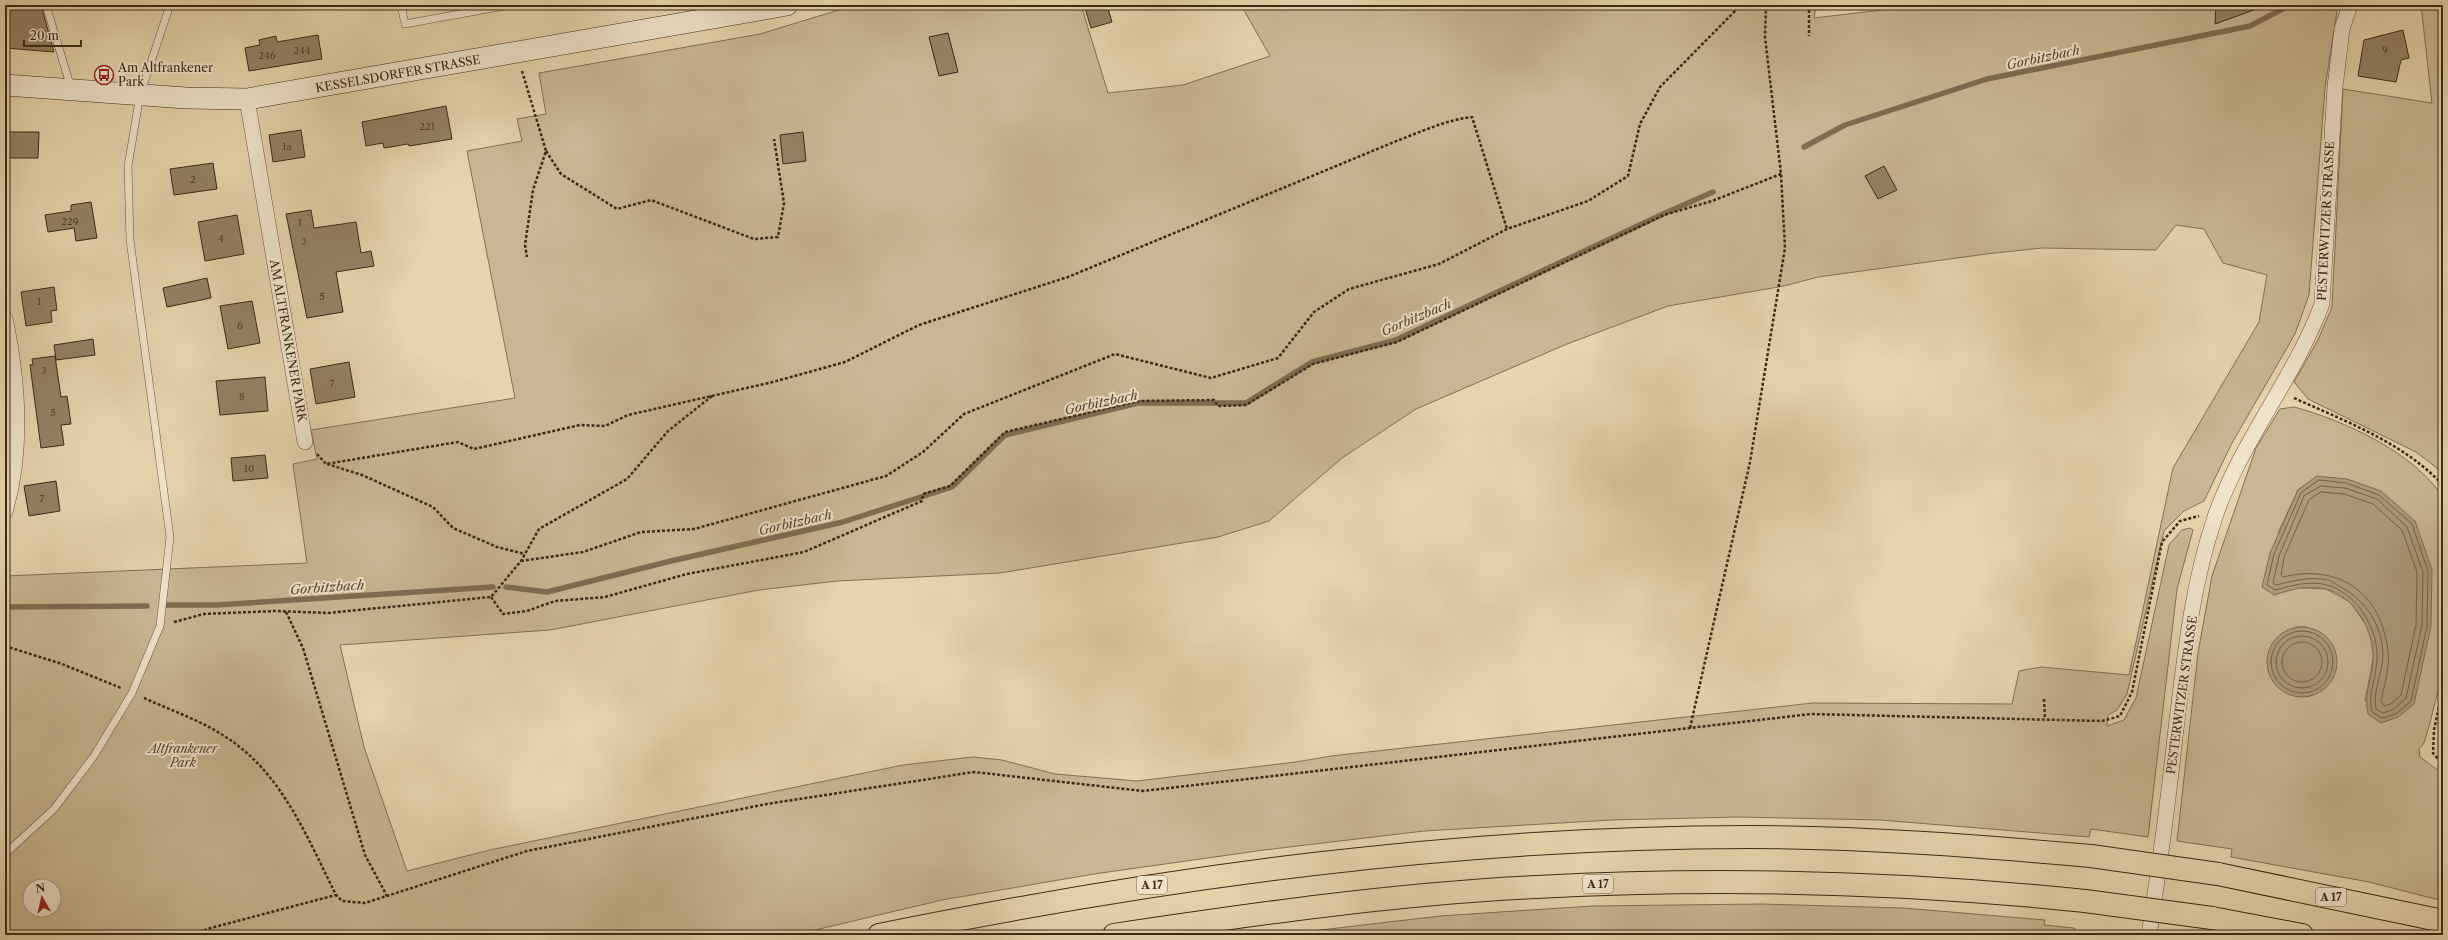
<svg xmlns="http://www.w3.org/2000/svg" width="2448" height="940" viewBox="0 0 2448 940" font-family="'Libre Caslon Text',serif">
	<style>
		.green { fill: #c9b793; stroke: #827054; fill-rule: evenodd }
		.water { fill: #ac9a79; stroke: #7f6d51 }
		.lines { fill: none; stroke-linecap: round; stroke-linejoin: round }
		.shore { stroke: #746247; stroke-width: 1 }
		.stream { stroke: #7f6d51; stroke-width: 5.5 }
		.building { fill: #948264; stroke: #3b2a15 }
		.lane-casing { stroke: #66543b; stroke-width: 8 }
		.street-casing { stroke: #66543b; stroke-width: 16 }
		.secondary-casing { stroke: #3b2a15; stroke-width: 22 }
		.highway-casing { stroke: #3b2a15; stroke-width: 24 }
		.path { stroke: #3b2a15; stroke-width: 2.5; stroke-dasharray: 3 2; stroke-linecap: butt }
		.lane { stroke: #efe3ca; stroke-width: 7 }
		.street { stroke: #efe3ca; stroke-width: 15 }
		.secondary { stroke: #efe3ca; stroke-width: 21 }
		.highway { stroke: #e6d4ad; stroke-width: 22 }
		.highway-bridge-casing { stroke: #3b2a15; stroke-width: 24; stroke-linecap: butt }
		.highway-bridge { stroke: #e6d4ad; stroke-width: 22 }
		.labels { text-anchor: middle; stroke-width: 4; stroke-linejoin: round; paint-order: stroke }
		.number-label { font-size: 10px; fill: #514029 }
		.shield { fill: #efe3ca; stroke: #71624b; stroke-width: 1 }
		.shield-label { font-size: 11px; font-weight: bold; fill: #3b2a15 }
		.poi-label { font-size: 12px; fill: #3b2a15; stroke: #efe3ca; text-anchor: start }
		.street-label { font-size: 12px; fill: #3b2a15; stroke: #efe3ca }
		.park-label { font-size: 12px; font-style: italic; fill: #57462e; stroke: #efe3ca }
		.water-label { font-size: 13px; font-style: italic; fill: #57462e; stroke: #efe3ca }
	</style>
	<rect width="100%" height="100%" fill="#e6d4ad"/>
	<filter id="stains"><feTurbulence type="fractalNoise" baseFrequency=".005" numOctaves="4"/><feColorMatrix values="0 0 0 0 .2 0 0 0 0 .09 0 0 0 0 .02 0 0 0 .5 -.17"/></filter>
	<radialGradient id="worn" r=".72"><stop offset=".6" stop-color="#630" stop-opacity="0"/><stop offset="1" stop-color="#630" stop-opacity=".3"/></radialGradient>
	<!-- green -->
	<path class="green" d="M855,5H1081L1108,93L1183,85L1270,56L1241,5H1816L1814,18L1924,5H2338L2325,88L2309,295L2295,334L2232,443L2204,501L2184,511L2164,531L2127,694L2117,710L2108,715L2107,726L2124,720L2136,698L2169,545L2182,530L2190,528L2193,530L2177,589L2148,837L2091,829L2089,837L1880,820L1737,817L1611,820L1424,831L1264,850L1094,874L942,900L794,935H5V576L307,563L293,464L317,459L311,430L515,398L467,151L522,141L517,119L546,114L539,73L760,34ZM2176,225L2204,229L2223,263L2267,275L2259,322L2173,468L2129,675L2041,667L2019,671L2012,704L1813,703L1331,756L1296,762L1137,781L1055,774L1002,760L973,757L903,765L490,850L407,871L364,747L340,645L550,630L759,590L837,581L1000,573L1218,537L1269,521L1342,458L1416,409L1567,344L1668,306L1784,286L1818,277L1986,254L2042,248L2156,250ZM30,886H54V910H30Z
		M2421,5H2443V476L2437,468L2416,452L2308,399L2294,382L2318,340L2332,307L2343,89L2432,103Z
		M2294,407C2343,420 2416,453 2443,498V670L2430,723L2424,743L2419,749L2420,757L2443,774V901L2369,882L2231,857L2232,849L2177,841L2198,653L2212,576L2256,448L2280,409ZM2317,476L2414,704L2365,701L2374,654L2369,629L2350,602L2326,589L2301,588L2278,533L2298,490ZM2296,627H2307L2309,696C2290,697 2288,694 2276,679C2259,657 2271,636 2296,627Z
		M2443,715V756L2438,740Z
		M1761,904L1903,908L2045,920L2044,925L2074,928L2079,932L2098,935H1278L1440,916L1592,906Z"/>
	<!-- water -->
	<path class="water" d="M2317,476L2347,479L2381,491L2415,521L2432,570L2431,626L2414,704L2398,717L2381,723L2368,714C2363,693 2374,675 2373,654C2372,627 2353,596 2326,589C2309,584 2290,590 2274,595L2262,587L2270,553L2298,490Z
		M2267 662a35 35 0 1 1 70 0a35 35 0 1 1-70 0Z"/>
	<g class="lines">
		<!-- shore -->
		<path class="shore" d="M2319,480L2346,483L2379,495L2412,524L2428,571L2427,626L2411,701L2396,714L2382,718L2372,712C2367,693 2378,674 2377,655C2377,626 2355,592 2327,585C2309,580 2291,586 2275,590L2267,585L2274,554L2301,493Z
			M2321,486L2345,488L2377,499L2407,527L2423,572L2422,625L2406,698L2394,709L2383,713L2376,709C2372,692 2383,672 2383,654C2382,625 2366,601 2341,587C2337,585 2332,581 2328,580C2310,576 2293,581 2276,585L2273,583L2279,556L2304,496Z
			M2321,492L2344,494L2373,504L2402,530L2417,572L2416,625L2401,695L2391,704L2384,706L2381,701C2384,686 2390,667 2388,652C2382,594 2340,563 2283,577L2281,575L2284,557L2309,500Z
			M2271 662a31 31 0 1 1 62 0a31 31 0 1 1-62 0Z
			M2276 662a26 26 0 1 1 52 0a26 26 0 1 1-52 0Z
			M2282 662a20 20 0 1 1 40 0a20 20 0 1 1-40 0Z"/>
		<!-- stream -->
		<path class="stream" d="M1804,147L1845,125L1987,79L2250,26L2290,5
			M506,587L547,592L671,561L843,522L952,487L1005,435L1138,403H1246L1312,362L1396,340L1663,214L1713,192
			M162,605H216L493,587
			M5,607L147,606"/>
	</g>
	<!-- building -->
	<path class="building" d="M5,5H41L54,52L5,48Z
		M1084,5H1107L1112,22L1091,28Z
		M2216,5H2262V7L2215,24Z
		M2403,30L2409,58L2401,60L2396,82L2358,76L2364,40Z
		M948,33L958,72L939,76L929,37Z
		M318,35L322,59L249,71L245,48L260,45L259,40L276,36L277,42Z
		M446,106L452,139L409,146L408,144L384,148L383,143L366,146L362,122Z
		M301,130L305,157L273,162L269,135Z
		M5,132H39L38,158H5Z
		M803,132L806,161L783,164L780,135Z
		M213,163L217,189L174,195L170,169Z
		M1884,166L1897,190L1878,199L1865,176Z
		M91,202L97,238L76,241L74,228L48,232L45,215L71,211V205Z
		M311,210L314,228L356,222L361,253L371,251L374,266L336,272L343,312L307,318L286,214Z
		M237,215L244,254L205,261L198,222Z
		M207,278L211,298L167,307L163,288Z
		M54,287L57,310L51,311L52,322L26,326L21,292Z
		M252,301L260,343L228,349L220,306Z
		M93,339L95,355L56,360L54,345Z
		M55,356L61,397L67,396L71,424L61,425L64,445L41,448L30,365L33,364L32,359Z
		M349,362L355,397L316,404L310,369Z
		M265,377L268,411L220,415L216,381Z
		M265,455L268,478L233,481L231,458Z
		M56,481L60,511L29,516L24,486Z"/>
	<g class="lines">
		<!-- lane casing -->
		<g class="lane-casing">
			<path id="lane" d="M46,5L71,88
				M401,5L405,24L509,5
				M5,854L54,809L94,756L132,693L160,626L170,537L130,240L128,166L140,95L170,5"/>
		</g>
		<!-- street casing -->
		<g class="street-casing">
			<path id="street" d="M247,99L305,442
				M5,318C18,380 23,451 5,512
				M2149,935C2159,869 2168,803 2175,737C2184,663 2191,588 2215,517C2241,441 2294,379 2322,304L2335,87L2342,29L2350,5"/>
		</g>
		<!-- secondary casing -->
		<g class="secondary-casing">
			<path id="secondary" d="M5,85L186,98L247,99L787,5"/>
		</g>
		<!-- highway casing -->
		<g class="highway-casing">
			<path id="highway" d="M2218,874L2443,921
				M2212,918L2302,935
				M879,935C1166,877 1456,837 1749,837C1863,837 1977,846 2091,856
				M1114,935C1254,914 1395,894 1537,887C1720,877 1903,882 2085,901"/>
		</g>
		<!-- path -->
		<path class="path" d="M1809,5V36
			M522,71L546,151L533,190L525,245L527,257
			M546,151L561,174L617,209L651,200L754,239L778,237L784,203L774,139
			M2294,398C2347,422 2402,442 2443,485
			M317,454L326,464L458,442L474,449L580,425L605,426L628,415L773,382L845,362L919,325L1068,277L1399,140C1423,131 1446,120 1472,117L1507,229
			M327,464L362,475L433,507L453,528L497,547L525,554
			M521,561L583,552L641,532L694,529L886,476L923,452L964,414L1115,354L1211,378L1278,358L1314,312L1349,289L1439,264L1507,229L1588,201L1628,176L1640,124L1660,87L1741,5
			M491,597L503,614L527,611L555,601L605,597L687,574L804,552L922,501L923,494L950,486L1005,432L1139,401L1214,400L1218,406L1246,405L1313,364L1397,342L1664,215L1712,201L1781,174
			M286,612L303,648L365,855L387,896
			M174,622L204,614L275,611L328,613L491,597L521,561L539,529L627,479L668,431L712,396
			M5,646L62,664L121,688
			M2443,688L2434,730L2433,753L2443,765
			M144,698C170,710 200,720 224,736C281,771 307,837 336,895L342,901L365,903L527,851L767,804L974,772L1143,791L1811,714L2102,721L2120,716L2132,692L2162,542L2180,521L2199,516
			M2044,699L2045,719
			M1690,728L1750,462L1785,248L1781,174L1765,37L1766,5
			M195,935L207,929L336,895"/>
		<!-- lane -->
		<use href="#lane" class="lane"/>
		<!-- street -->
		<use href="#street" class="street"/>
		<!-- secondary -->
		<use href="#secondary" class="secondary"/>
		<!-- highway -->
		<use href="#highway" class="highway"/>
		<!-- highway-bridge casing -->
		<g class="highway-bridge-casing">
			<path id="highway-bridge" d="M2091,856L2218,874
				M2085,901L2212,918"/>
		</g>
		<!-- highway-bridge -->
		<use href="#highway-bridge" class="highway-bridge"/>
	</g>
	<!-- icons -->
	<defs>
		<g id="bus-ring" transform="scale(1)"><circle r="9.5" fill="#efe3ca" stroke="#8f2418" stroke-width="1.5"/><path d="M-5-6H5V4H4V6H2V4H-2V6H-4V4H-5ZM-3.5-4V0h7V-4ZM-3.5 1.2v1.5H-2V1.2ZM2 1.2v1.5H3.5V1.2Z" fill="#8f2418"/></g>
	</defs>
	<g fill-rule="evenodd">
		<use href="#bus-ring" x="104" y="75"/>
	</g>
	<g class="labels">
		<!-- number labels -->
		<g class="number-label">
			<text x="2385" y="53">9</text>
			<text x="302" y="54">244</text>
			<text x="267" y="59">246</text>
			<text x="427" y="130">221</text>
			<text x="287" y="150">1a</text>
			<text x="193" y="183">2</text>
			<text x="70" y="225">229</text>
			<text x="300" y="226">1</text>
			<text x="221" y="242">4</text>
			<text x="304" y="245">3</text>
			<text x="322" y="300">5</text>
			<text x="39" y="305">1</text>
			<text x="240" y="329">6</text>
			<text x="44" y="374">3</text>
			<text x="332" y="387">7</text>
			<text x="242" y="400">8</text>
			<text x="53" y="416">5</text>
			<text x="249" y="472">10</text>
			<text x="42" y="502">7</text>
		</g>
		<!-- shield labels -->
		<g class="shield">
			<rect x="1583" y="875" width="30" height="18" rx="3"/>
			<rect x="1137" y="876" width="30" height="18" rx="3"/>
			<rect x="2316" y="888" width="30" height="18" rx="3"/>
		</g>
		<g class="shield-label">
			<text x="1598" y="888">A 17</text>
			<text x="1152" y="889">A 17</text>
			<text x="2331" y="901">A 17</text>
		</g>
		<!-- poi labels -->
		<g class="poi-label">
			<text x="118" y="72">Am Altfrankener<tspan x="118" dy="14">Park</tspan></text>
		</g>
		<!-- street labels -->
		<g class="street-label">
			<text transform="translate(398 74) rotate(-10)" y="4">KESSELSDORFER STRASSE</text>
			<text transform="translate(2326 221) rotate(-87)" y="4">PESTERWITZER STRASSE</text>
			<text transform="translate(288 341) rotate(80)" y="4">AM ALTFRANKENER PARK</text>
			<text transform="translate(2182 695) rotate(-82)" y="4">PESTERWITZER STRASSE</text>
		</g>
		<!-- park labels -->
		<g class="park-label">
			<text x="183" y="753">Altfrankener<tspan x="183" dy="14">Park</tspan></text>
		</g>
		<!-- water labels -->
		<g class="water-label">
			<text transform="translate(2043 57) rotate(-12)" y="5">Gorbitzbach</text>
			<text transform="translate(1416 317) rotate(-23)" y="5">Gorbitzbach</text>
			<text transform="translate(1101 402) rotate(-12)" y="5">Gorbitzbach</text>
			<text transform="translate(795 522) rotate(-13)" y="5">Gorbitzbach</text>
			<text transform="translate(327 587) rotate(-4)" y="5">Gorbitzbach</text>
		</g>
	</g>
	<!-- margin -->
	<rect width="2448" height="940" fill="none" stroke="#e6d4ad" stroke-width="20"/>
	<rect x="6" y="6" width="2436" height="928" fill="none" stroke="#3b2a15" stroke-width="2"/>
	<rect x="10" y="10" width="2428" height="920" fill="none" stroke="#3b2a15"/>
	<!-- north arrow -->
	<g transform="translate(42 898) rotate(351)"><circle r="19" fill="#efe3ca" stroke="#a79982"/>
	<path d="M0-3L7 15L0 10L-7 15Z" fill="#8f2418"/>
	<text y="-6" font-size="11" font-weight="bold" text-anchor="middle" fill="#3b2a15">N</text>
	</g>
	<!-- scale -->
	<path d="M24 40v6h57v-6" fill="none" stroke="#3b2a15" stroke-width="2"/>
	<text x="30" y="40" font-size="12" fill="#3b2a15" stroke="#efe3ca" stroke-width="3" paint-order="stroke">20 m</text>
	<rect width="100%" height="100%" filter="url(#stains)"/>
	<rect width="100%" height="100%" fill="url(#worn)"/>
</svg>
